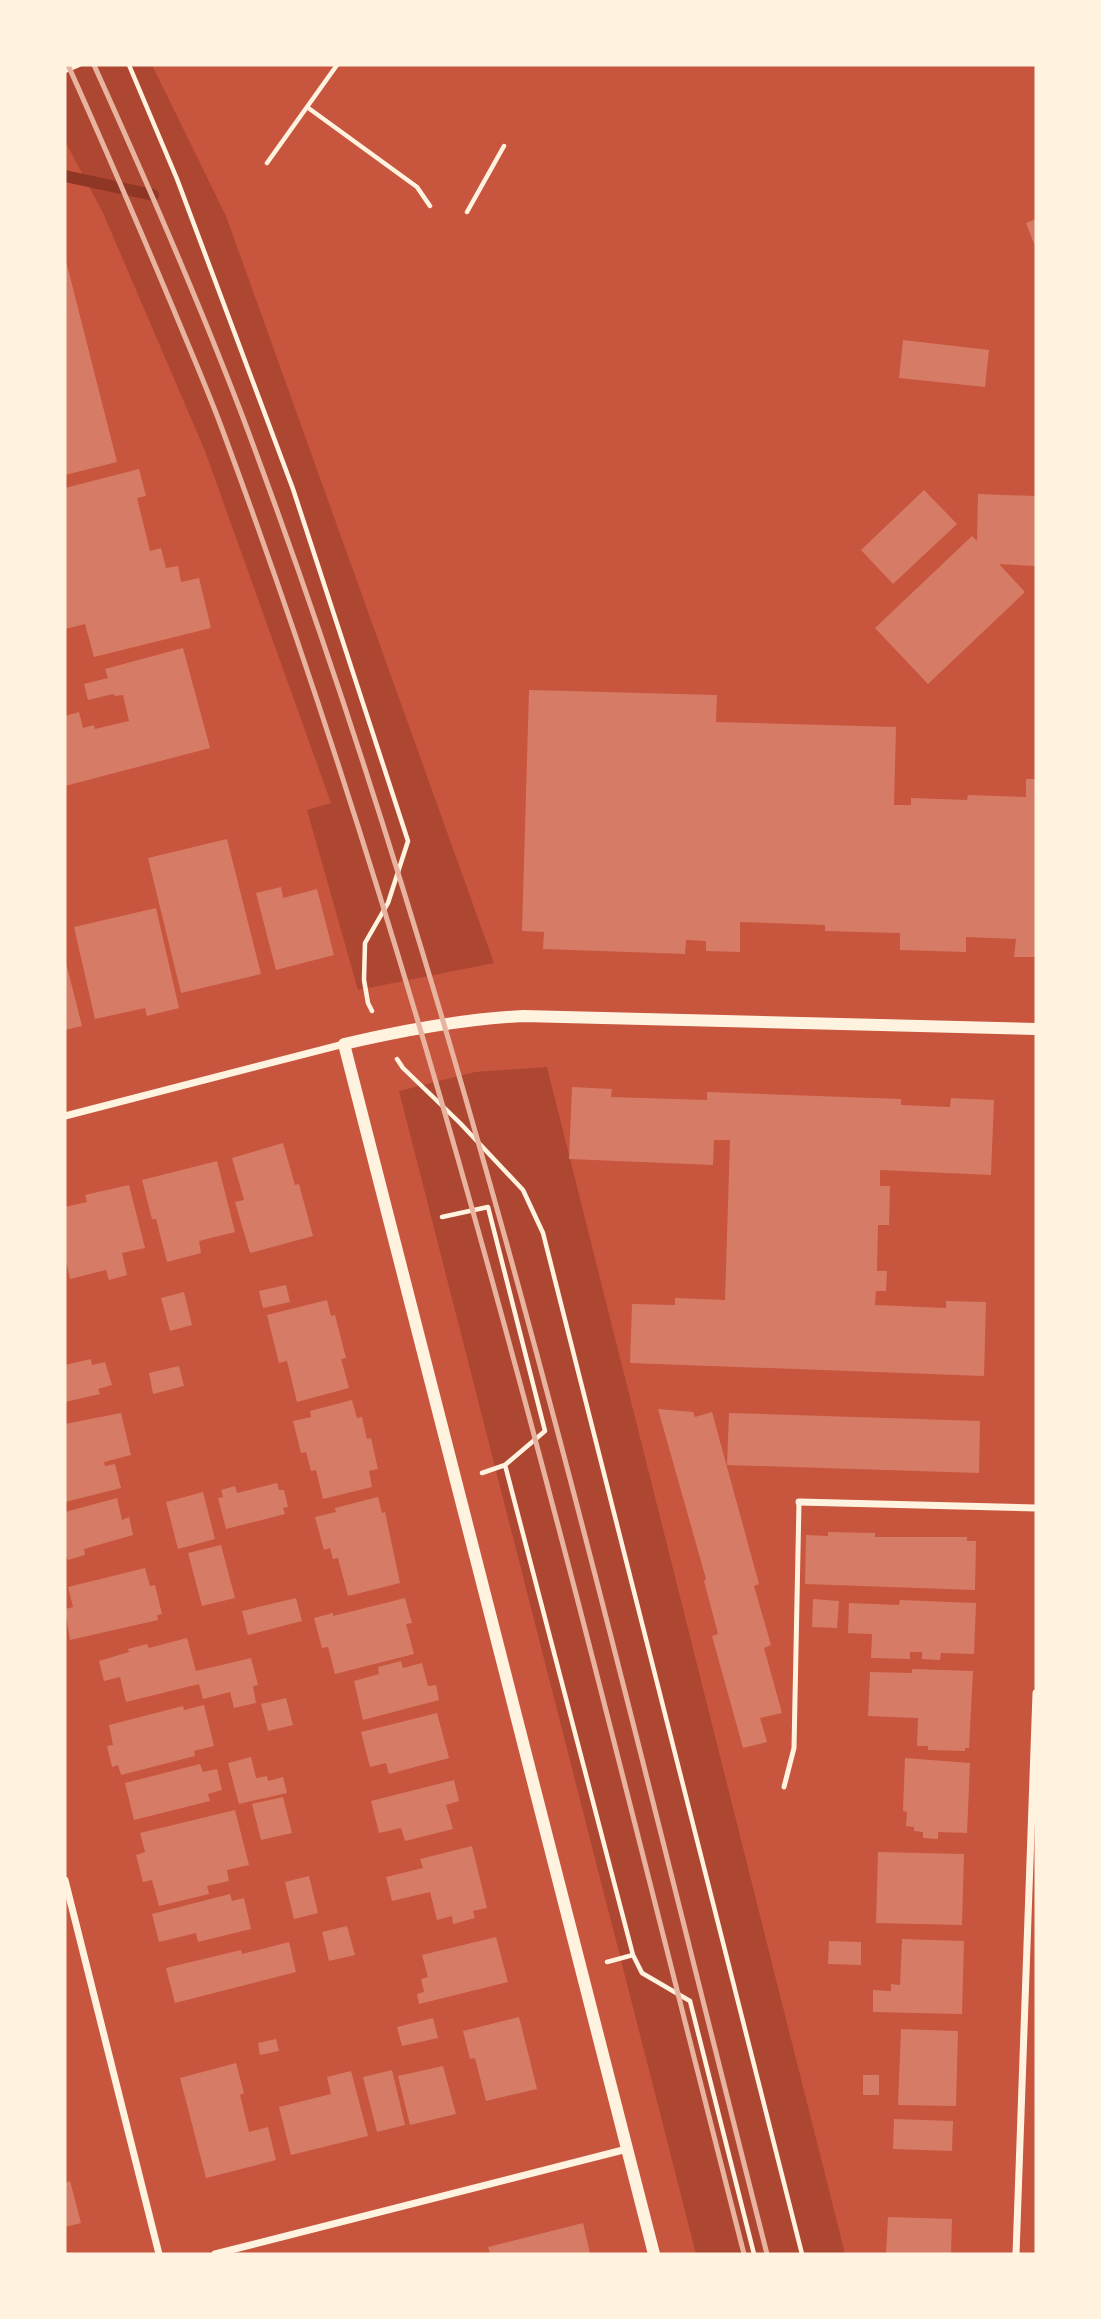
<svg xmlns="http://www.w3.org/2000/svg" width="1101" height="2319" viewBox="0 0 1101 2319" font-family="'Roboto Condensed',sans-serif">
	<style>
		.green { fill: #ae4732 }
		.lines { fill: none; stroke-linecap: round; stroke-linejoin: round }
		.stream { stroke: #8f3625; stroke-width: 12 }
		.building { fill: #d67c66 }
		.path { stroke: #fff3e0; stroke-width: 4.5 }
		.service { stroke: #fff3e0; stroke-width: 5 }
		.minor { stroke: #fff3e0; stroke-width: 7 }
		.tertiary { stroke: #fff3e0; stroke-width: 12 }
		.rail { stroke: #e9b49f; stroke-width: 5 }
	</style>
	<rect width="100%" height="100%" fill="#c8553d"/>
	<!-- green -->
	<path class="green" d="M65,65H152L226,216L494,963L358,990L307,810L331,803L205,451L103,213L65,141Z
		M547,1067L845,2254H696L399,1091L475,1072Z"/>
	<g class="lines">
		<!-- stream -->
		<path class="stream" d="M65,176L153,195"/>
	</g>
	<!-- building -->
	<path class="building" d="M1036,219V249L1026,223Z
		M65,257L117,462L65,475Z
		M903,340L989,350L985,387L899,378Z
		M139,469L146,496L137,498L150,551L161,548L166,568L178,566L181,582L199,578L211,628L94,657L85,624L65,629V488Z
		M924,490L957,524L893,584L861,550Z
		M978,494L1036,496V566L999,564L1025,592L928,684L875,628L972,536L977,541Z
		M183,648L210,748L65,786V716L79,712L83,728L94,725L95,729L129,721L123,695L115,696L113,694L88,700L84,684L108,678L105,669Z
		M529,690L717,695L716,722L896,727L894,805H911V798L967,800L968,795L1026,797V779H1036V957H1014L1016,939L966,937V952L900,950V933L825,931V925L740,922V952L706,951V941L686,940L685,954L543,949L544,932L522,931Z
		M227,839L261,974L181,993L148,858Z
		M281,887L283,898L317,889L334,955L276,970L256,893Z
		M156,908L179,1008L147,1016L145,1008L95,1019L74,927Z
		M65,959L82,1026L65,1030Z
		M572,1087L612,1089L611,1097L707,1100V1092L901,1099V1105L950,1107L951,1098L994,1100L991,1175L880,1170V1186H890L889,1225H878L877,1271H887L886,1291H876L875,1305L946,1308V1301L986,1302L984,1376L630,1363L632,1304L675,1305V1298L725,1300L730,1140H714L713,1165L569,1159Z
		M283,1143L295,1185L299,1184L313,1236L250,1253L235,1202L244,1200L232,1158Z
		M217,1161L235,1232L199,1241L201,1253L167,1262L156,1219H152L142,1180Z
		M129,1185L145,1248L122,1253L127,1275L109,1280L106,1270L70,1279L65,1256V1207L87,1202L85,1195Z
		M286,1285L290,1302L263,1308L259,1291Z
		M184,1292L192,1325L170,1331L161,1298Z
		M327,1300L331,1316L335,1315L346,1358L341,1359L349,1388L297,1402L287,1361L279,1363L267,1315Z
		M91,1359L92,1365L105,1362L112,1385L98,1389L100,1394L65,1402V1365Z
		M179,1366L184,1386L153,1394L149,1373Z
		M352,1400L357,1418L362,1417L367,1439L371,1438L378,1469L369,1471L372,1487L323,1499L316,1470L311,1471L306,1452L301,1453L293,1421L311,1417L310,1411Z
		M658,1409L693,1412L695,1417L712,1412L759,1584L754,1586L771,1645L764,1648L782,1713L760,1718L767,1742L743,1748L712,1636L718,1634L704,1581L706,1579Z
		M121,1413L131,1455L104,1462L105,1466L115,1464L121,1488L65,1502V1424Z
		M729,1413L980,1421L979,1473L727,1465Z
		M277,1483L279,1490H284L288,1507L283,1508L285,1514L226,1529L218,1498L223,1497L221,1490L235,1486L237,1493Z
		M203,1492L215,1539L178,1549L166,1502Z
		M378,1497L382,1513L385,1512L400,1583L348,1596L338,1558L333,1559L330,1548L324,1550L315,1517L336,1512L335,1508Z
		M117,1498L122,1520L129,1517L133,1535L84,1549L85,1555L68,1560L65,1554V1512Z
		M828,1532L875,1533V1537H967V1541H976L975,1590L805,1584L806,1535L828,1536Z
		M221,1545L235,1598L202,1606L188,1553Z
		M145,1568L150,1586L155,1585L162,1614L157,1615L158,1620L70,1640L65,1609L73,1607L68,1587Z
		M296,1598L302,1621L248,1635L242,1611Z
		M405,1598L412,1623L406,1624L414,1654L335,1674L328,1647L322,1648L314,1618L333,1613V1616Z
		M813,1599L839,1601L837,1628L812,1627Z
		M900,1600L976,1603L974,1654L941,1653L940,1660L922,1659V1652H910V1659L871,1658L872,1634L848,1633L849,1603L899,1605Z
		M187,1638L196,1671L251,1658L258,1685L253,1686L256,1703L234,1708L230,1692L203,1699L199,1684L126,1702L120,1677L104,1681L99,1661L129,1652L128,1649L147,1644L149,1648Z
		M401,1661L403,1668L422,1663L428,1686L436,1685L439,1700L363,1720L354,1681L379,1674L378,1667Z
		M912,1669L973,1671L969,1748H965V1751L928,1750V1746H917L918,1718L868,1716L870,1672L912,1673Z
		M286,1698L293,1725L268,1731L261,1704Z
		M204,1705L214,1746L194,1751L195,1756L121,1775L118,1765L112,1767L107,1746L113,1745L109,1725L183,1706L184,1710Z
		M437,1713L449,1758L389,1774L386,1763L370,1767L361,1732Z
		M251,1757L256,1778L267,1776L268,1781L283,1777L287,1793L239,1804L228,1763Z
		M905,1758L970,1763L967,1833L938,1832V1839L923,1838V1832L914,1831V1827L906,1826L907,1812L903,1811Z
		M200,1764L203,1772L217,1769L222,1790L208,1794L210,1801L134,1820L125,1783Z
		M454,1780L459,1801L446,1805L453,1829L405,1841L401,1828L379,1833L371,1801Z
		M283,1797L292,1833L261,1840L252,1804Z
		M235,1810L249,1865L227,1870L229,1881L207,1886L209,1894L159,1906L152,1880L143,1882L136,1855L145,1852L140,1833Z
		M472,1846L487,1908L473,1911L475,1918L453,1924L452,1916L437,1920L430,1892L392,1901L386,1877L423,1868L420,1859Z
		M878,1852L964,1854L962,1925L876,1923Z
		M309,1876L318,1913L294,1919L285,1882Z
		M230,1894L232,1901L244,1898L251,1929L198,1942L196,1933L159,1942L152,1914Z
		M347,1926L355,1955L329,1961L322,1932Z
		M496,1937L508,1982L419,2004L417,1994L424,1992L421,1979L428,1977L422,1955Z
		M902,1939L964,1941L962,2014L873,2012V1990L891,1991V1984L900,1985Z
		M829,1941L861,1942V1965L828,1964Z
		M289,1942L296,1972L175,2003L166,1968L241,1950L242,1954Z
		M519,2017L537,2089L486,2101L475,2058L470,2059L463,2031Z
		M433,2018L438,2038L402,2046L397,2027Z
		M901,2029L958,2031L956,2106L898,2105Z
		M276,2039L279,2051L260,2055L258,2043Z
		M236,2063L244,2093L240,2095L249,2132L268,2127L276,2160L206,2178L180,2078Z
		M443,2066L456,2114L410,2125L398,2076Z
		M392,2070L405,2125L377,2132L363,2077Z
		M351,2071L368,2136L291,2155L279,2107L331,2094L327,2077Z
		M863,2075H879V2095H863Z
		M894,2119L953,2121L952,2151L893,2149Z
		M70,2181L81,2223L65,2227V2183Z
		M888,2217L952,2219L951,2254H886Z
		M583,2223L590,2253L490,2254L488,2247Z"/>
	<g class="lines">
		<!-- path -->
		<path class="path" d="M129,65L177,179L293,489L408,841L388,903L365,943L364,980L368,1003L372,1011
			M65,71L79,65
			M307,107L417,187L430,206
			M267,163L337,65
			M467,212L504,146
			M397,1059L403,1068L460,1123L523,1190L543,1233L802,2254
			M442,1217L488,1207L545,1431L505,1465L633,1955L642,1973L690,2001L754,2254
			M482,1473L505,1465
			M607,1962L633,1955"/>
		<!-- service -->
		<path class="service" d="M784,1787L794,1748L799,1502"/>
		<!-- minor -->
		<path class="minor" d="M65,1116L344,1044
			M799,1502L1036,1508
			M65,1880L159,2254
			M215,2254L627,2149
			M1016,2254L1036,1693"/>
		<!-- tertiary -->
		<path class="tertiary" d="M654,2254L344,1044C404,1030 462,1019 523,1016L1036,1029"/>
		<!-- rail -->
		<path class="rail" d="M68,65C104,145 139,227 173,308C189,347 206,386 221,426C442,1021 587,1640 744,2254
			M94,65C146,180 197,297 242,415C466,1011 610,1639 767,2254"/>
	</g>
	<!-- border -->
	<rect width="1101" height="2319" fill="none" stroke="#fff3e0" stroke-width="133"/>
</svg>
